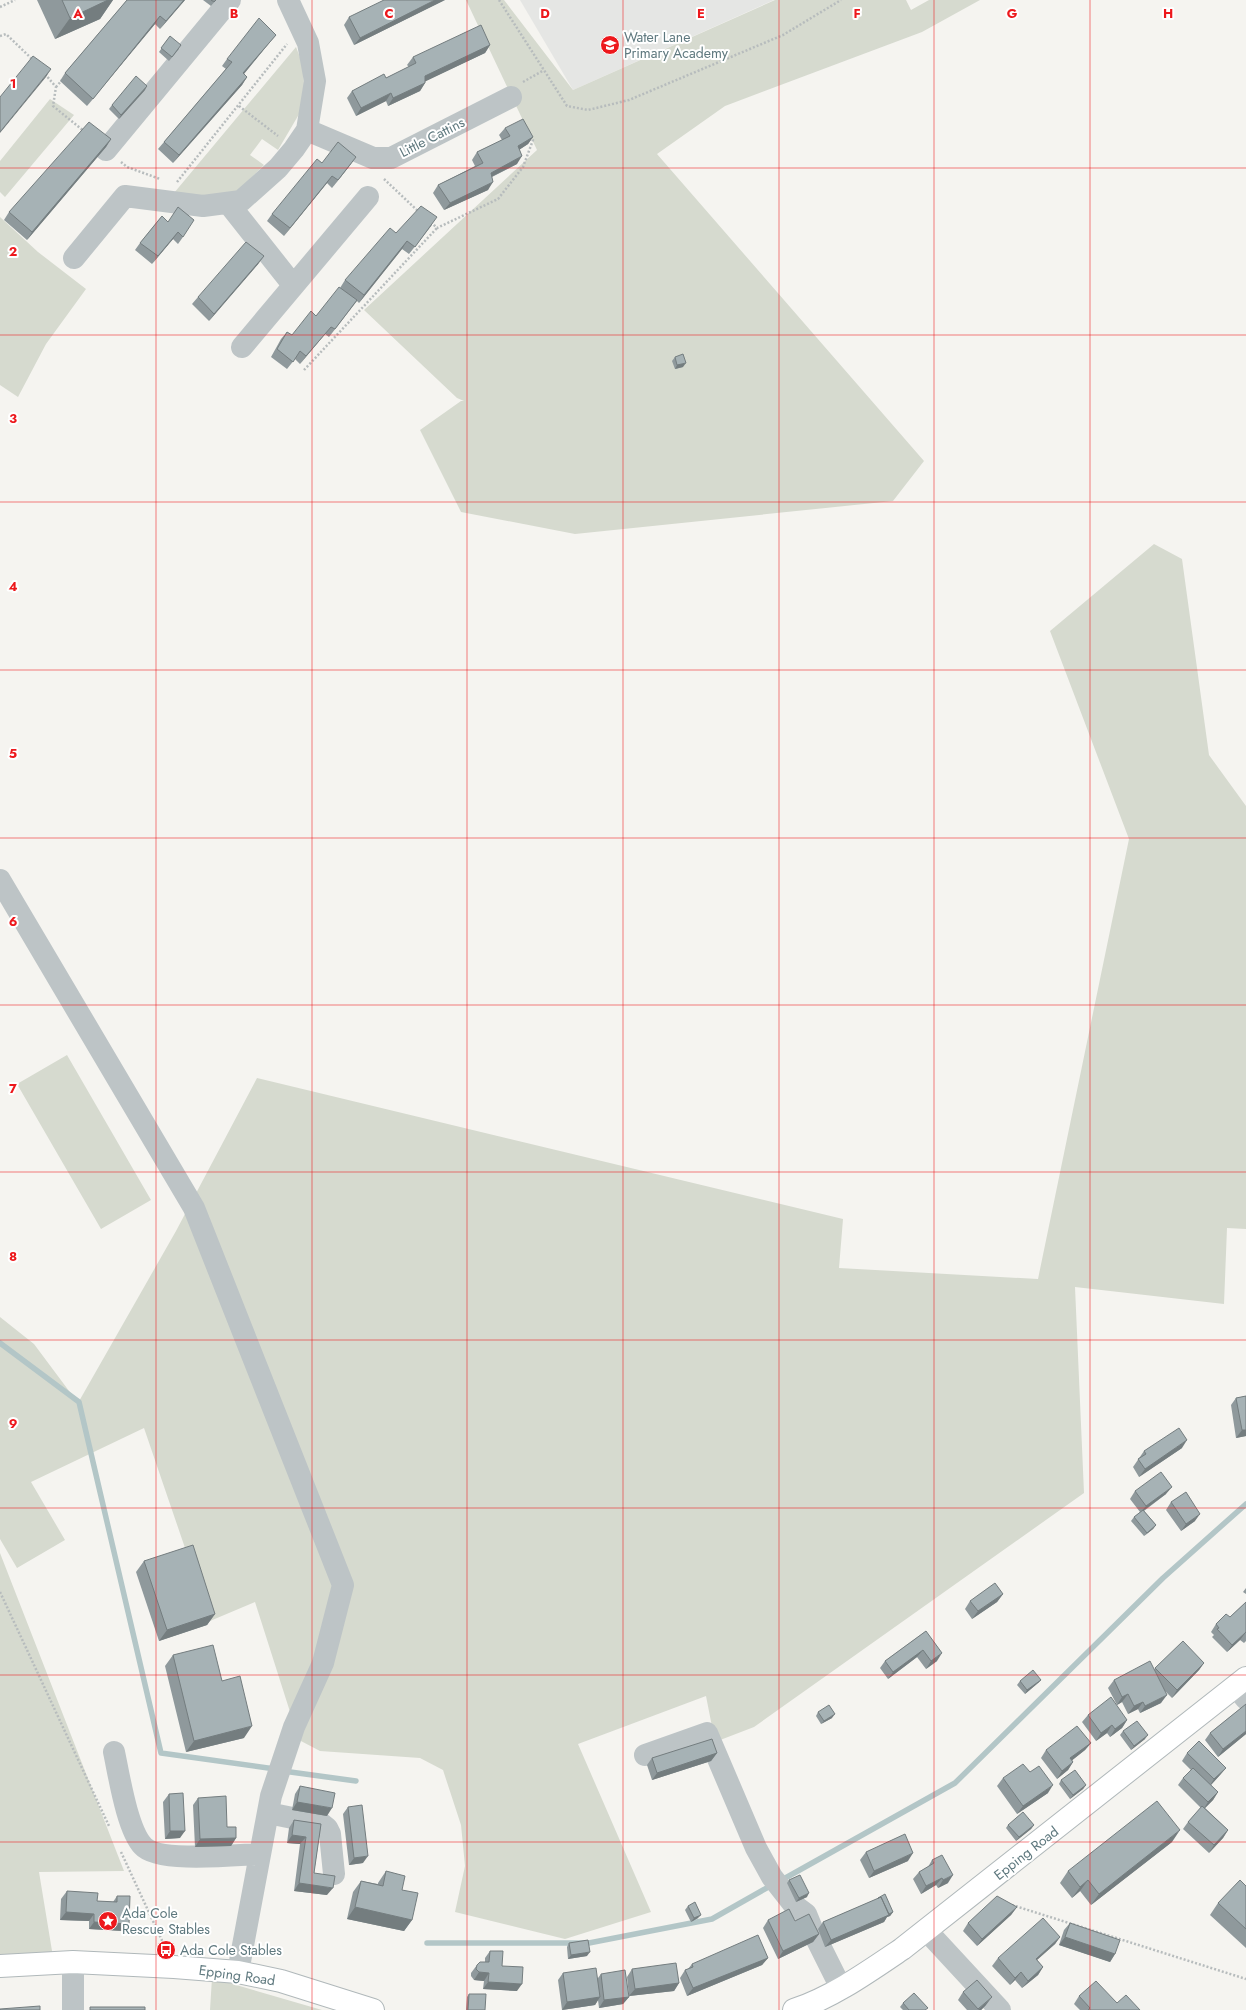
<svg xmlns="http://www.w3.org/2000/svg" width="1246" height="2010" viewBox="0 0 1246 2010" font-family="Jost,sans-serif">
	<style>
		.built { fill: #e5e6e4 }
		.green { fill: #d6dacf }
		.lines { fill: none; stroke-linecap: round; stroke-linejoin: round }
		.stream { stroke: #b3c6c7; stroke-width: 5.5 }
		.major-casing { stroke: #b0b8ba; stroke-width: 24 }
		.path { stroke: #b7bcbd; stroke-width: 2.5; stroke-dasharray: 2 2; stroke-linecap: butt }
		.minor { stroke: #bdc4c6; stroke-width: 22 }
		.major { stroke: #fff; stroke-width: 22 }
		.wall { fill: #8f999c }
		.shaded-wall { fill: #747d7f }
		.building { fill: #a6b2b5; stroke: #747d7f }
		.grid { fill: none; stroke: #ed181c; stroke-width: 1; stroke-opacity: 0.55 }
		.labels { text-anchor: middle; stroke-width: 4; stroke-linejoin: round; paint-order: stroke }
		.poi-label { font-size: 14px; fill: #5e787e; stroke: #fff; text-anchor: start }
		.street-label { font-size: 14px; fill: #5e787e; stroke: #fff }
		.grid-label { font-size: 13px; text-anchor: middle; font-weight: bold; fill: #ed181c; stroke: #fff; stroke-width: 4; stroke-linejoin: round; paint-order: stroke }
	</style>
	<rect width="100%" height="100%" fill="#f5f4f0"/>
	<!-- built -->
	<path class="built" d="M520,0H774L573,90Z"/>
	<!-- green -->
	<path class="green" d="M466,0H504L573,90L775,0H906L911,10L929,0H980L922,32L725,106L657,154L924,461L893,501L575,534L461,512L420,430L461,401H464L457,398L364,310L537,150Z
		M296,47L303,65L305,104L278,150L262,139L250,155L264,165L236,193L222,199L174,193Z
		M50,99L74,115L5,197L0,192V161Z
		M0,217L38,252L86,289L46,344L18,397L0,385Z
		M1154,544L1182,559L1209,755L1246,806V1229L1227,1228L1224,1304L1075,1287L1084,1493L754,1727L715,1742L706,1696L578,1744L651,1912L565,1939L455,1912L465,1866L461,1825L443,1770L420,1758L320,1751L299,1740L255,1602L210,1621L144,1428L31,1482L65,1540L17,1568L0,1539V1317L34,1344L78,1403L176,1231L257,1078L843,1219L839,1268L1038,1279L1129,839L1050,631Z
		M67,1055L151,1200L101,1229L17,1084Z
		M0,1553L124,1871L39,1872L54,1963L0,1966Z
		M212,1978L322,2010H210Z"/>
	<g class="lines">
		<!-- stream -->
		<path class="stream" d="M0,1343L79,1402L161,1753L275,1769
			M283,1771L356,1781
			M780,1881L955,1783L1163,1578L1246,1504
			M427,1943H589L712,1919L772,1885"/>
		<!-- major casing -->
		<g class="major-casing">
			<path id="major" d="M0,1966L73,1962L174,1967L238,1972L281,1981L373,2010
				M794,2010C833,1997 868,1972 902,1949L1246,1678"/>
		</g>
		<!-- path -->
		<path class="path" d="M499,0L567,106L588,110L629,100L783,35L841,0
			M0,7L15,0
			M0,36L6,34L33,60
			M45,74L56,87L53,106L85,132
			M523,82L544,70
			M56,87L62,80
			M239,106L278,136
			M121,162L127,167L160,179
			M384,179L420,213
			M177,182L287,44
			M431,222L437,228L498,199L523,167L533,140L531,136
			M304,370L437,228
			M0,1592L109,1826
			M121,1852L165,1947
			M1012,1905L1246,1979"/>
		<!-- minor -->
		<path class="minor" d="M307,130L373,158H391L511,97
			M106,150L230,0
			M228,203L293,285
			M74,258L125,196L203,206L241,201L278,168L294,149L307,130L315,81L308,43L288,0
			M242,347L368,197
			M0,880L194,1208L343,1585L323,1663L294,1727L271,1796L238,1972
			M1236,1687L1246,1699
			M114,1752C119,1775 127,1829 143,1846C158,1863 235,1855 260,1854
			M645,1755L707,1733L756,1848L772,1877L794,1905L806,1914L815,1936L841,1988
			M268,1813L322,1824L327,1828L330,1834L334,1874
			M926,1930L1000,2010
			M73,2010V1962"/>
		<!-- major -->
		<use href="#major" class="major"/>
	</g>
	<!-- wall -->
	<path class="wall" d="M37,0H113L100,19L55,39Z
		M127,0H185L160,29L155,24L87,106L60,81L65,73Z
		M203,0H216L211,6Z
		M445,0L354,45L344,25L349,17Z
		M276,35L270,42L244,74L247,77L242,85L173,163L158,149L164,142L226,69L222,66L227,59Z
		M170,36L179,49L169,61L159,52Z
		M490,45L485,53L425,81V83L420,91L388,106L386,101L356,116L347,98L352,91L386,78L409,67L407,65L413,57Z
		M145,90L119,119L109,109L112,105Z
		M505,128L533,137L528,144L520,149L517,164L492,177L488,190L444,210L433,193L438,185L475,166L472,160L477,152L502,140L499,135Z
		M111,139L106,147L27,240L4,220L9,212Z
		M322,163L351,164L332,188L327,183L284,236L267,221L272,214Z
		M162,216L183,237L178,244L173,239L152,264L135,250L140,243Z
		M432,225L409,254L402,249L359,303L357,301L329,337L325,334L300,364L295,359L287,369L271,357L281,339L287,332L292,335L316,316L340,288L345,280L396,233Z
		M259,263L209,321L192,304L198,297Z
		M675,357L683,367L675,369L672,361Z
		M1246,1396V1436L1236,1438L1231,1405L1236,1398Z
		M1182,1448L1139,1477L1133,1467L1144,1451Z
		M1135,1491L1166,1494L1144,1511L1156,1525L1153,1529L1144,1536L1131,1521L1134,1517L1140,1512L1130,1499Z
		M1171,1502L1195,1521L1181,1531L1166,1510Z
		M144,1561L215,1614L207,1625L159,1641L136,1572Z
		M1246,1588V1594L1243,1592Z
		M1003,1594L997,1602L972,1619L965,1609L970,1601Z
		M1246,1602V1641L1244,1643L1240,1640L1227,1652L1212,1637L1214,1635L1211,1632L1216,1624L1230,1617Z
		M926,1631L937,1661L926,1669L917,1657L888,1679L880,1668L885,1661Z
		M173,1655L222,1681L244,1738L186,1752L165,1666Z
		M1204,1663L1199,1670L1172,1698L1164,1690L1161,1703L1140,1713L1138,1709L1128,1714L1122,1702L1117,1705L1108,1688L1114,1680L1154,1670L1155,1668Z
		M1041,1680L1038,1683L1025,1694L1017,1685L1020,1681Z
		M1246,1704V1734L1218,1757L1205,1740L1210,1733Z
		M818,1712L832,1718L821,1724L816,1716Z
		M1088,1715L1127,1720L1122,1728L1110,1737L1107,1733L1096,1741L1082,1722Z
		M1123,1731L1145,1739L1131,1750L1120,1735Z
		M1091,1743L1085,1750L1072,1760L1073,1762L1068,1770L1057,1779L1041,1758L1046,1750Z
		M717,1753L711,1761L652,1780L647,1765L652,1758Z
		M1187,1753L1226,1768L1220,1775L1211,1785L1218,1792L1213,1800L1205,1808L1228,1830L1223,1838L1209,1853L1183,1829L1188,1822L1201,1808L1178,1785L1183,1778L1191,1770L1182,1761Z
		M1003,1778L1048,1793L1017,1814L997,1786Z
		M1061,1780L1086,1785L1083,1789L1070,1799L1059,1784Z
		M300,1786L327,1816L292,1810L295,1794Z
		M169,1794L180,1838L165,1839L163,1802Z
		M198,1798L227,1827L236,1838L231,1846L195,1847L193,1805Z
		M348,1807L363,1863L349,1865L343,1814Z
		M294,1820L321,1824L314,1873L327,1895L294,1891L300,1844L287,1843L289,1828Z
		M1008,1825H1034L1031,1829L1016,1841L1006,1828Z
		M1172,1842L1091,1905L1080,1891L1072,1898L1060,1883L1068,1871Z
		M866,1852L908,1861L869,1878L860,1860Z
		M932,1860L948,1883L938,1888L936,1885L921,1894L913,1879L919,1872L928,1867Z
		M386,1871L412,1920L404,1931L347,1919L353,1892L361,1881L378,1884V1883Z
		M789,1880L807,1897L796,1902L787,1883Z
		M1246,1885V1948L1210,1915L1218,1903Z
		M67,1891L97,1901L113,1902L117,1896L129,1924L123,1931L89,1929V1921L60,1920L61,1899Z
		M878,1898L893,1912L890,1916L887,1917L884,1922L825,1947L818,1929L823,1922L877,1899Z
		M688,1906L698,1918L691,1922L685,1910Z
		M1017,1907L1011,1915L977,1946L963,1931L968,1923Z
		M768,1920L795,1921L819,1934L813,1942L778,1959L763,1928Z
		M1070,1923L1115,1954L1110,1962L1059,1945L1064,1930Z
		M1060,1937L1055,1944L1037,1960L1043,1967L1038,1975L1022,1988L1015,1980L1010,1985L992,1966L998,1958Z
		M569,1943L587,1956L568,1959L567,1947Z
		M490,1951L502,1966L517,1991L483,1989L484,1981L474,1980L471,1976V1973L477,1965L485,1962V1958Z
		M768,1958L762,1965L687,1996L680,1978L685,1970L688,1969L692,1964Z
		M632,1969L679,1983L674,1991L629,1996L627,1977Z
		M563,1973L598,1978L601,1974L629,1997L623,2004L599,2008L598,2000L595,2005L562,2010L558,1980Z
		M963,1992L986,2005L981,2010H967L958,2000Z
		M469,1994L485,2010H466L467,1997Z
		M1079,1996L1117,2003L1140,2010H1080L1074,2004Z
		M903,2003L926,2010H903L900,2007Z"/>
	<!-- shaded-wall -->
	<path class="shaded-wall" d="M108,0H113L100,19L55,39L70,18Z
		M184,0H185L160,29L166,21Z
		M435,0H445L354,45L360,38Z
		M160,16L155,24L87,106L93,99Z
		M276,35L270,42L238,81L243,73Z
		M490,45L485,53L420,84L425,76Z
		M51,69L46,77L0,133V132Z
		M247,77L242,85L173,163L179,155Z
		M425,83L420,91L388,106L393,98Z
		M147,86L145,90L119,119L121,115Z
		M391,93L386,101L356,116L361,108Z
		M533,137L528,144L513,154L518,146Z
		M111,139L106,147L27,240L32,232Z
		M522,156L517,164L485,180L491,173Z
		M356,157L351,164L332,188L338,180Z
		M332,176L327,183L284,236L290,228Z
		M493,182L488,190L444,210L450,203Z
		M178,232L173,239L152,264L158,256Z
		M407,241L402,249L359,303L364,295Z
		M264,256L259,263L209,321L214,314Z
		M331,327L325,334L300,364L306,356Z
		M686,363L683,367L675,369L677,365Z
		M1242,1430H1246V1436L1236,1438Z
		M1187,1440L1182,1448L1139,1477L1145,1469Z
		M1172,1487L1166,1494L1140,1513L1146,1506Z
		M1200,1514L1195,1521L1181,1531L1186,1524Z
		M1156,1525L1153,1529L1144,1536L1147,1533Z
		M1003,1594L997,1602L972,1619L978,1611Z
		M215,1614L207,1625L159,1641L167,1630Z
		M1246,1632L1240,1640L1227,1652L1232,1645Z
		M923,1650L917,1657L888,1679L893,1672Z
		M942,1653L937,1661L926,1669L931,1661Z
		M1204,1663L1199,1670L1172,1698L1177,1690Z
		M1041,1680L1038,1683L1025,1694L1027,1690Z
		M1128,1694L1122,1702L1117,1705L1122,1697Z
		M1167,1695L1161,1703L1140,1713L1145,1706Z
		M1143,1702L1138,1709L1128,1714L1134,1706Z
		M835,1714L832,1718L821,1724L824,1721Z
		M1127,1720L1122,1728L1110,1737L1115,1729Z
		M1112,1725L1107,1733L1096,1741L1101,1733Z
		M252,1726L244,1738L186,1752L194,1741Z
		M1246,1731V1734L1218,1757L1223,1749Z
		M1148,1735L1145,1739L1131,1750L1134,1746Z
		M1091,1743L1085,1750L1065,1766L1070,1758Z
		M717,1753L711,1761L652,1780L657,1773Z
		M1073,1762L1068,1770L1057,1779L1062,1771Z
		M1226,1768L1220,1775L1209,1787L1214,1779Z
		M1053,1785L1048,1793L1017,1814L1023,1806Z
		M1086,1785L1083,1789L1070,1799L1073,1795Z
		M1218,1792L1213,1800L1203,1810L1208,1802Z
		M297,1802L332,1808L327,1816L292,1810Z
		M1034,1825L1031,1829L1016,1841L1019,1837Z
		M1180,1830L1172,1842L1091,1905L1099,1894Z
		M1228,1830L1223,1838L1209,1853L1214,1845Z
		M170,1831H185L180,1838L165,1839Z
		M292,1835L306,1837L300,1844L287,1843Z
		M236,1838L231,1846L195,1847L200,1839Z
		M913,1853L908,1861L869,1878L874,1871Z
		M368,1856L363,1863L349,1865L354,1858Z
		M953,1875L948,1883L938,1888L943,1880Z
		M942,1878L936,1885L921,1894L926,1886Z
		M1088,1880L1080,1891L1072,1898L1080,1887Z
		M299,1883L333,1888L327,1895L294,1891Z
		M809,1893L807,1897L796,1902L799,1898Z
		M355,1907L412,1920L404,1931L347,1919Z
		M1017,1907L1011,1915L977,1946L982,1939Z
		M66,1912L94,1914L89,1921L60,1920Z
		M893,1912L890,1916L887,1917L884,1922L825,1947L831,1940Z
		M701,1915L698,1918L691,1922L694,1918Z
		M94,1922L129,1924L123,1931L89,1929Z
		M819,1934L813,1942L778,1959L783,1951Z
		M1060,1937L1055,1944L1030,1966L1036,1959Z
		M1065,1937L1115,1954L1110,1962L1059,1945Z
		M590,1952L587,1956L568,1959L571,1955Z
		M768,1958L762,1965L687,1996L693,1988Z
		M1043,1967L1038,1975L1022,1988L1028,1981Z
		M479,1972L489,1973L484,1981L474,1980Z
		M1021,1972L1015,1980L1010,1985L1015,1978Z
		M488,1982L522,1984L517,1991L483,1989Z
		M679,1983L674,1991L629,1996L635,1989Z
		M600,1997L595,2005L562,2010L567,2002Z
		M629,1997L623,2004L599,2008L604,2000Z
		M992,1997L986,2005L981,2010H978Z"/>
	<!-- building -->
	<path class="building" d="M62,0H108L70,18Z
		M127,0H184L166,21L160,16L93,99L65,73Z
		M211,0H216L214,2Z
		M384,0H435L360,38L349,17Z
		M259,18L276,35L243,73L247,77L179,155L164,142L232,62L227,59Z
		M481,25L490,45L425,76V83L393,98L391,93L361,108L352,91L384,74L386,78L416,63L413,57Z
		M170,36L181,45L172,57L161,48Z
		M33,56L51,69L0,132V97Z
		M136,76L147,86L121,115L112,105Z
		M523,119L533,137L518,146L522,156L491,173L493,182L450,203L438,185L483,163L477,152L510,136L505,128Z
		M89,122L111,139L32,232L9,212Z
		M338,142L356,157L338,180L332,176L290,228L272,214L317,159L322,163Z
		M421,206L437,217L415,247L407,241L364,295L345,280L390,228L396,233Z
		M178,207L194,220L183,237L178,232L158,256L140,243L162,216L168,222Z
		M246,242L264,256L214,314L198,297Z
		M339,287L357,300L335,329L331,327L306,356L300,351L293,362L277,349L287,332L292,335L311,311L316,316Z
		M683,354L686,363L677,365L675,357Z
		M1246,1396V1430H1242L1236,1398Z
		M1179,1428L1187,1440L1145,1469L1138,1459L1146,1454L1144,1451Z
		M1161,1472L1172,1487L1146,1506L1135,1491Z
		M1186,1492L1200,1514L1186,1524L1171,1502Z
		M1143,1510L1156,1525L1147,1533L1134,1517Z
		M193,1545L215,1614L167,1630L144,1561Z
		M995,1583L1003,1594L978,1611L970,1601Z
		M1246,1602V1632L1232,1645L1217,1629L1219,1628L1216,1624L1226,1614L1230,1617Z
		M926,1631L942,1653L931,1661L923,1650L893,1672L885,1661Z
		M1183,1641L1204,1663L1177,1690L1155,1668Z
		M213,1645L222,1681L240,1676L252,1726L194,1741L173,1655Z
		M1150,1661L1167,1695L1145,1706L1143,1702L1134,1706L1128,1694L1122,1697L1114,1680Z
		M1033,1670L1041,1680L1027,1690L1020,1681Z
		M1111,1697L1127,1720L1115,1729L1112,1725L1101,1733L1088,1715Z
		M1246,1704V1731L1223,1749L1210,1733Z
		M829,1705L835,1714L824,1721L818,1712Z
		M1137,1721L1148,1735L1134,1746L1123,1731Z
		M1077,1726L1091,1743L1070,1758L1073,1762L1062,1771L1046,1750Z
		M712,1739L717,1753L657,1773L652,1758Z
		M1199,1741L1226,1768L1214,1779L1187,1753Z
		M1023,1764L1030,1772L1039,1766L1053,1785L1023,1806L1003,1778Z
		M1193,1768L1218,1792L1208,1802L1183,1778Z
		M1075,1770L1086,1785L1073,1795L1061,1780Z
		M300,1786L335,1793L332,1808L297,1802Z
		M183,1793L185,1831H170L169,1794Z
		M226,1796L227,1827H236V1838L200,1839L198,1798Z
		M1157,1801L1180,1830L1099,1894L1088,1880L1080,1887L1068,1871Z
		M362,1805L368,1856L354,1858L348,1807Z
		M1202,1806L1228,1830L1214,1845L1188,1822Z
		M1023,1812L1034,1825L1019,1837L1008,1825Z
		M294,1820L321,1824L314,1873L335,1876L333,1888L299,1883L306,1837L292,1835Z
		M905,1834L913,1853L874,1871L866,1852Z
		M942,1855L953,1875L943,1880L942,1878L926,1886L919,1872L934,1863L932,1860Z
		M386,1871L405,1876L402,1890L418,1893L412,1920L355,1907L361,1881L383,1886Z
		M800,1875L809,1893L799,1898L789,1880Z
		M1240,1880L1246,1886V1929L1218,1903Z
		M67,1891L98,1893L97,1901L117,1902V1896H130L129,1924L94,1922V1914L66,1912Z
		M885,1894L893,1912L889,1914L881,1897L878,1898Z
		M997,1896L1017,1907L982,1939L968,1923Z
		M881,1897L889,1915L831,1940L823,1922Z
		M695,1902L701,1915L694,1918L688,1906Z
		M789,1909L795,1921L809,1914L819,1934L783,1951L768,1920Z
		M1043,1918L1060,1937L1036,1959L1043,1967L1028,1981L1021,1972L1015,1978L998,1958Z
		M1070,1923L1120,1940L1115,1954L1065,1937Z
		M758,1935L768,1958L693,1988L685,1970L693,1967L692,1964Z
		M588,1940L590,1952L571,1955L569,1943Z
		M490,1951H503L502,1966L523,1967L522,1984L488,1982L489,1973L479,1972L476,1969L477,1965L480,1962H489Z
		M676,1963L679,1983L635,1989L632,1969Z
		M596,1968L600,1997L567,2002L563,1973Z
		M625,1970L629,1997L604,2000L601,1974Z
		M977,1980L992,1997L978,2009L963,1992Z
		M1096,1981L1117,2003L1126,1995L1140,2010H1088L1090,2008L1079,1996Z
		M914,1993L928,2008L925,2010H909L903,2003Z
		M469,1994H486L485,2010H468Z
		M40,2006V2010H0V2009Z
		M90,2007H145V2010H90Z"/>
	<!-- grid -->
	<path class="grid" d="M156,0V2010M312,0V2010M467,0V2010M623,0V2010M779,0V2010M934,0V2010M1090,0V2010M0,168H1246M0,335H1246M0,502H1246M0,670H1246M0,838H1246M0,1005H1246M0,1172H1246M0,1340H1246M0,1508H1246M0,1675H1246M0,1842H1246"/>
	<!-- icons -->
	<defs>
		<g id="school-disc" transform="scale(1)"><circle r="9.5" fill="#ed181c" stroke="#fff"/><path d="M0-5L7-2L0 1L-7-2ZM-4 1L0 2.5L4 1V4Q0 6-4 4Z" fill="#fff"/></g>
		<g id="sight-disc" transform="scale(1)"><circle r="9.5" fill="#ed181c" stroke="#fff"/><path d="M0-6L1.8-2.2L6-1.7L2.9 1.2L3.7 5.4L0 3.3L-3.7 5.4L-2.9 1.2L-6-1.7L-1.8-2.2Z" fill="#fff"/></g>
		<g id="bus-disc" transform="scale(1)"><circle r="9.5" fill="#ed181c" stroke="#fff"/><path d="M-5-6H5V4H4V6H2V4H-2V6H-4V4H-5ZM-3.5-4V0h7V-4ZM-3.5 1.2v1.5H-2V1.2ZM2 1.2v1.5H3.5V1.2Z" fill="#fff"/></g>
	</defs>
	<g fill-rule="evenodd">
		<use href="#school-disc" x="610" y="45"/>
		<use href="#sight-disc" x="108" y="1921"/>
		<use href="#bus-disc" x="166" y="1950"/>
	</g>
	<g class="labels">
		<!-- poi labels -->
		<g class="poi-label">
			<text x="624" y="42">Water Lane<tspan x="624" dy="16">Primary Academy</tspan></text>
			<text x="122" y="1918">Ada Cole<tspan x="122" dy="16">Rescue Stables</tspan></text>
			<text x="180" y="1955">Ada Cole Stables</text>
		</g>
		<!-- street labels -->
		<g class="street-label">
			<text transform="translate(432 137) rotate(-27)" y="5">Little Cattins</text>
			<text transform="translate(1026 1853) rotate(-38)" y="5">Epping Road</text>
			<text transform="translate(237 1975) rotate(8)" y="5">Epping Road</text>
		</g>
	</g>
	<g class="grid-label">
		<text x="78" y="18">A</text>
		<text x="234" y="18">B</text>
		<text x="389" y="18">C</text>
		<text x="545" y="18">D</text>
		<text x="701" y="18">E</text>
		<text x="857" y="18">F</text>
		<text x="1012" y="18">G</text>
		<text x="1168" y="18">H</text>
		<text x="13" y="88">1</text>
		<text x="13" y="256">2</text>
		<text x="13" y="423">3</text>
		<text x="13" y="591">4</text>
		<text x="13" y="758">5</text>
		<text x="13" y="926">6</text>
		<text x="13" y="1093">7</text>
		<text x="13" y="1261">8</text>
		<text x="13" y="1428">9</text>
	</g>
</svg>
